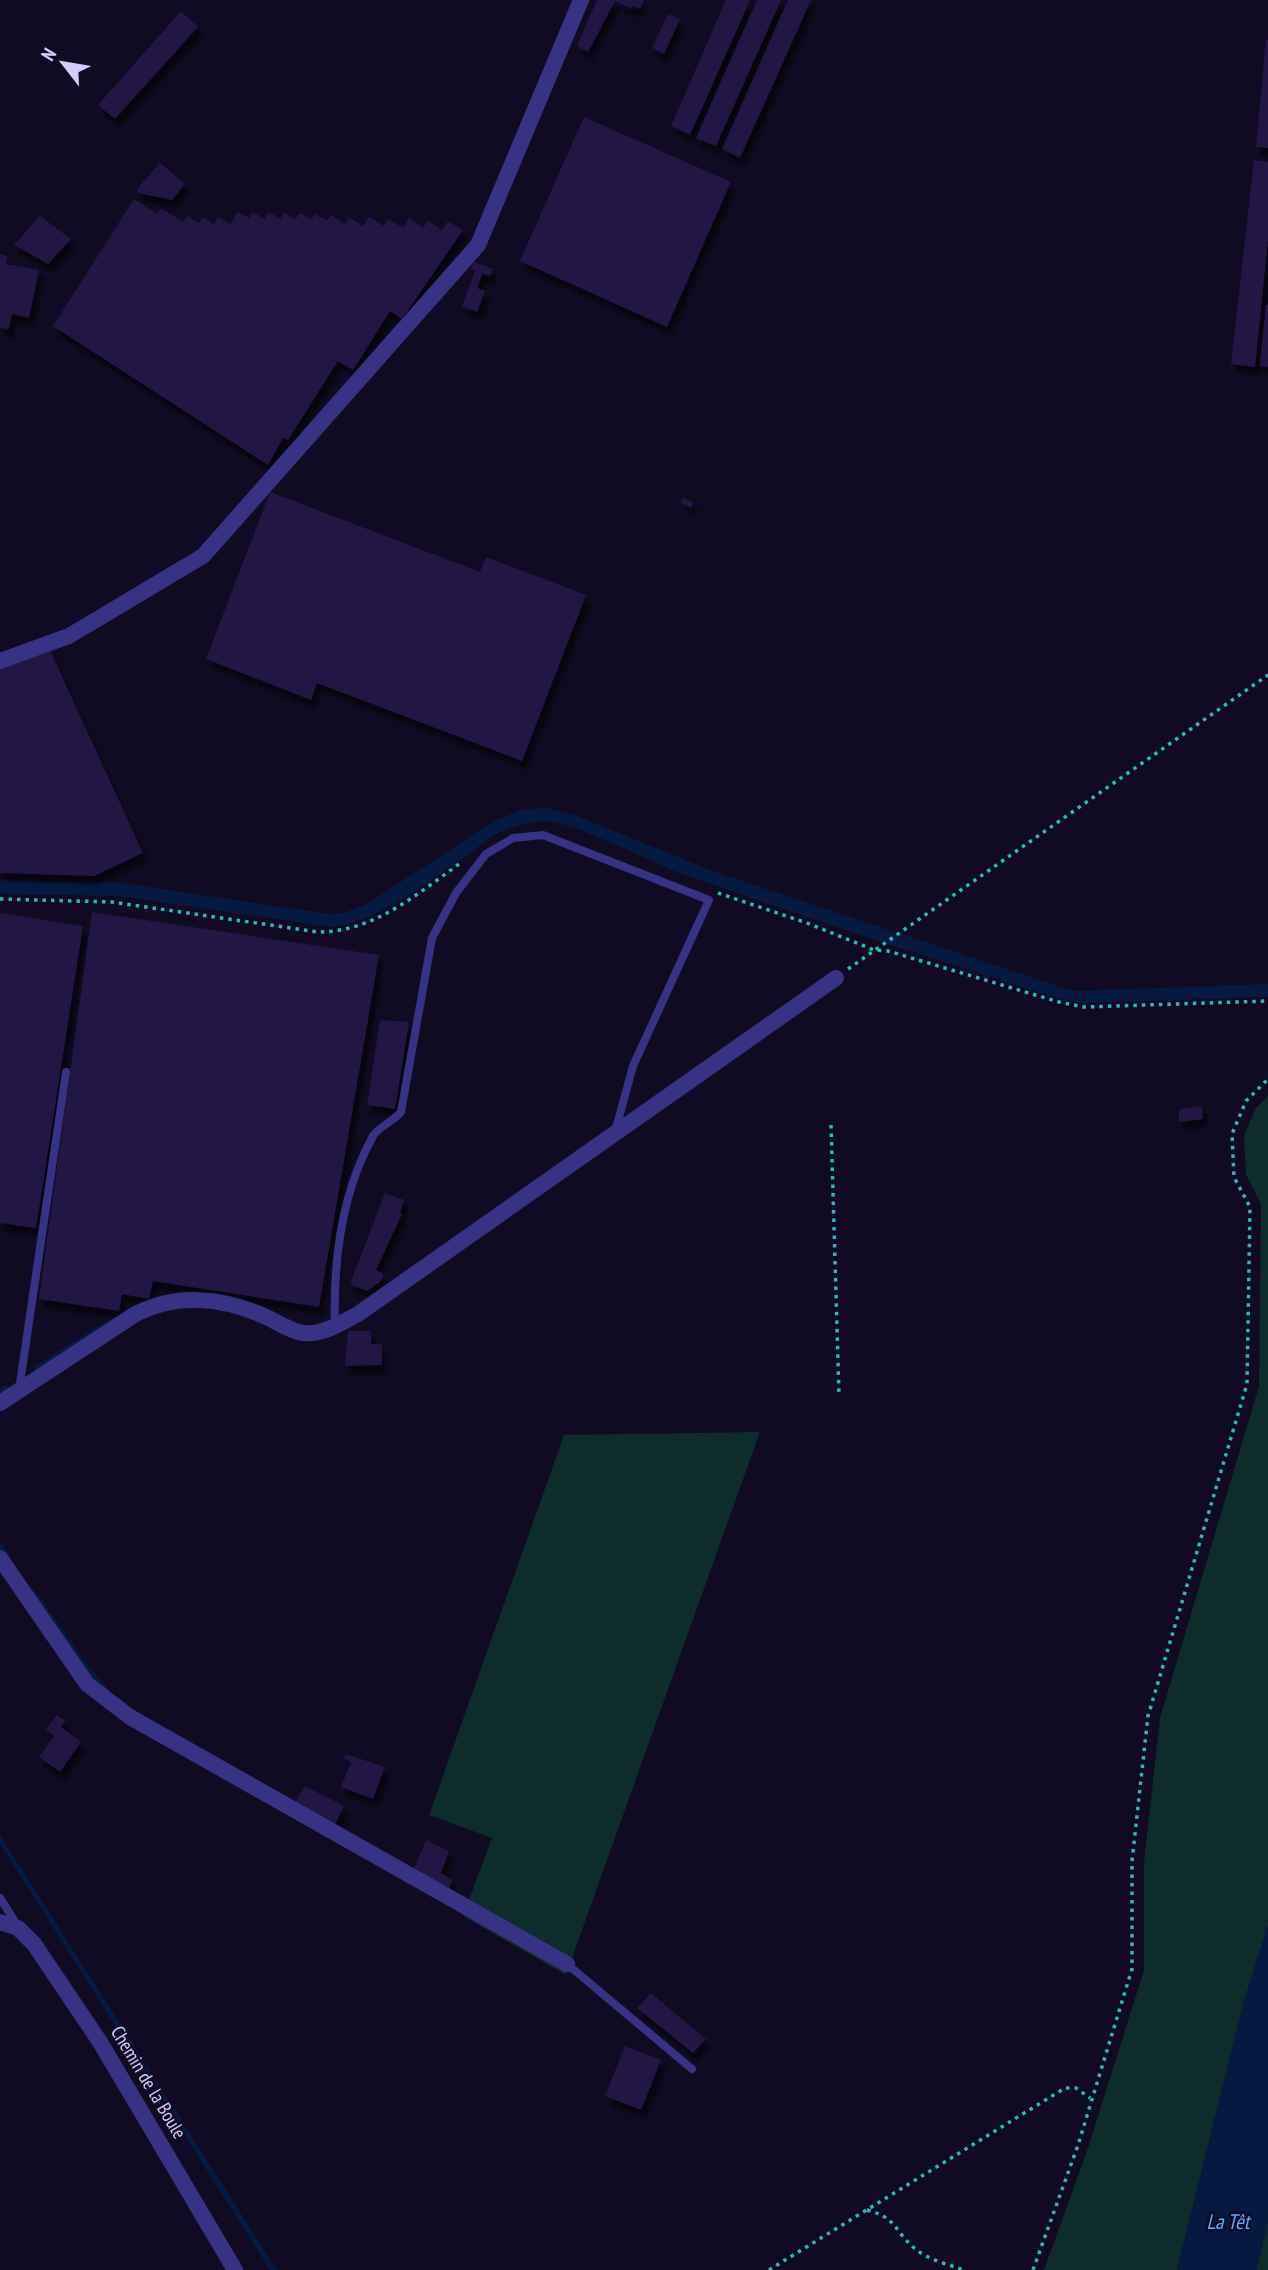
<svg xmlns="http://www.w3.org/2000/svg" width="1268" height="2270" viewBox="0 0 1268 2270" font-family="'PT Sans Narrow',sans-serif">
	<style>
		.green { fill: #0e2c2c }
		.water { fill: #051941 }
		.lines { fill: none; stroke-linecap: round; stroke-linejoin: round }
		.stream { stroke: #051941; stroke-width: 5 }
		.building { fill: #211644; filter: url(#shadow) }
		.path { stroke: #23bcb8; stroke-width: 3.5; stroke-dasharray: 3.5 5; stroke-linecap: butt }
		.service { stroke: #383285; stroke-width: 8 }
		.minor { stroke: #383285; stroke-width: 16 }
		.labels { text-anchor: middle; stroke-width: 5; stroke-linejoin: round; paint-order: stroke }
		.street-label { font-size: 19px; fill: #d3ccff; stroke: #100b22 }
		.water-label { font-size: 21px; font-style: italic; fill: #5aadff; stroke: #100b22 }
	</style>
	<defs>
		<filter id="shadow"><feDropShadow dx="4.5" dy="8" stdDeviation="2" flood-color="#0009"/></filter>
	</defs>
	<rect width="100%" height="100%" fill="#100b22"/>
	<!-- green -->
	<path class="green" d="M1268,1096V1926L1244,2001L1177,2270H1044L1088,2148L1144,1970V1862L1160,1718L1259,1386L1261,1204L1246,1174L1244,1136L1256,1108Z
		M760,1432L566,1975L463,1916L492,1838L429,1815L564,1435Z
		M1268,2220V2270H1256Z"/>
	<!-- water -->
	<path class="water" d="M548,808L577,816L715,872L1072,991L1268,984V997L1084,1003L1060,999C934,959 807,919 683,874C649,862 576,822 544,821C528,821 513,827 498,833C454,863 381,924 330,927L119,896L0,894V880L121,883L330,914L343,913L365,905L496,820L524,809Z
		M0,1835L277,2270H270L0,1844Z
		M1268,1926V2220L1256,2270H1177L1244,2001Z"/>
	<g class="lines">
		<!-- stream -->
		<path class="stream" d="M181,1293H207L240,1299
			M36,1368L131,1309
			M0,1392L6,1388
			M0,1545L7,1556
			M35,1595L84,1664L107,1691"/>
	</g>
	<!-- building -->
	<path class="building" d="M597,0H644L640,9L633,6L632,9L615,1L588,52L577,46Z
		M726,0H750L690,135L671,126Z
		M757,0H781L716,146L696,138Z
		M788,0H811L740,158L722,149Z
		M181,11L198,27L115,119L98,105Z
		M668,14L680,19L664,54L652,48Z
		M1266,40H1268V148L1256,147Z
		M584,117L731,182L667,327L520,261Z
		M1254,160L1268,162V240L1255,367L1231,364Z
		M160,163L185,184L172,200L138,193L137,189Z
		M134,199L157,214L161,208L183,222L188,216L199,223L203,217L214,224L218,217L230,224L238,212L249,218L253,212L264,219L269,212L280,219L284,213L295,220L300,213L311,220L315,214L327,221L331,215L345,224L349,217L363,226L369,217L384,226L388,219L403,228L409,218L423,228L428,221L442,230L448,221L463,230L402,319L390,311L353,370L338,361L288,440L283,438L268,465L53,326Z
		M40,216L71,239L48,264L14,245Z
		M0,254L7,256L6,264L39,270L29,318L12,314L9,329L0,328Z
		M474,262L493,269L490,276L482,274L477,288L485,291L477,312L462,306L475,271L471,269Z
		M1266,305H1268V367L1260,366Z
		M270,492L480,572L486,557L586,595L522,761L317,683L311,700L206,659Z
		M683,498L694,502L691,508L681,503Z
		M48,646L143,853L94,876L0,873V668Z
		M92,912L379,955L319,1307L153,1281L149,1299L122,1294L119,1311L39,1299Z
		M0,913L83,926L36,1228L0,1223Z
		M380,1020L409,1022L395,1109L367,1105Z
		M1202,1106L1203,1119L1179,1122V1109Z
		M385,1193L404,1200L400,1212L402,1214L376,1270L384,1274L381,1281L367,1291L350,1284Z
		M348,1331H371V1344H382V1365L345,1366Z
		M57,1715L65,1721L61,1727L81,1742L60,1772L39,1757L54,1736L46,1729Z
		M346,1754L385,1767L373,1799L341,1787L351,1762L344,1759Z
		M305,1786L344,1806L335,1825L295,1803Z
		M426,1840L449,1851L441,1873L452,1880L449,1890L414,1869Z
		M651,1993L706,2039L693,2053L637,2008Z
		M625,2046L661,2060L641,2110L605,2096Z"/>
	<g class="lines">
		<!-- path -->
		<path class="path" d="M718,893L807,923L874,950L888,951L1059,1002L1084,1007L1268,1001
			M0,899L112,902L318,932C375,932 418,893 462,862
			M848,969L1268,675
			M831,1125L839,1395
			M867,2210C897,2218 893,2229 913,2247C926,2259 947,2264 964,2270
			M769,2270L1065,2088H1076L1090,2098
			M1033,2270L1078,2145L1132,1969V1861L1148,1716L1247,1384L1250,1207L1234,1177L1232,1134L1246,1101L1268,1079"/>
		<!-- service -->
		<path class="service" d="M335,1326C333,1262 341,1194 373,1136C378,1127 394,1121 401,1112L432,938L456,893L486,854L513,838L543,835L709,900L633,1066L615,1132
			M19,1390L66,1072
			M0,1898L17,1925
			M567,1964L692,2069"/>
		<!-- minor -->
		<path class="minor" d="M0,661L69,636L203,556L478,245L581,0
			M0,1403L134,1315C175,1293 221,1297 264,1316C276,1321 289,1331 303,1333C323,1335 341,1323 358,1314L836,978
			M0,1558L87,1684L130,1717L567,1964
			M0,1922L18,1928L34,1944L100,2042L235,2270"/>
	</g>
	<g class="labels">
		<!-- street labels -->
		<g class="street-label">
			<text transform="translate(149 2082) rotate(59)" y="7">Chemin de la Boule</text>
		</g>
		<!-- water labels -->
		<g class="water-label">
			<text x="1228" y="2229">La Têt</text>
		</g>
	</g>
	<!-- north arrow -->
	<g transform="translate(63 63) rotate(301)" stroke="#100b22" stroke-width="5" paint-order="stroke">
	<path d="M0-5L12 26L0 18L-12 26Z" fill="#d3ccff"/>
	<text y="-10" font-size="19" font-weight="bold" text-anchor="middle" fill="#d3ccff">N</text>
	</g>
</svg>
